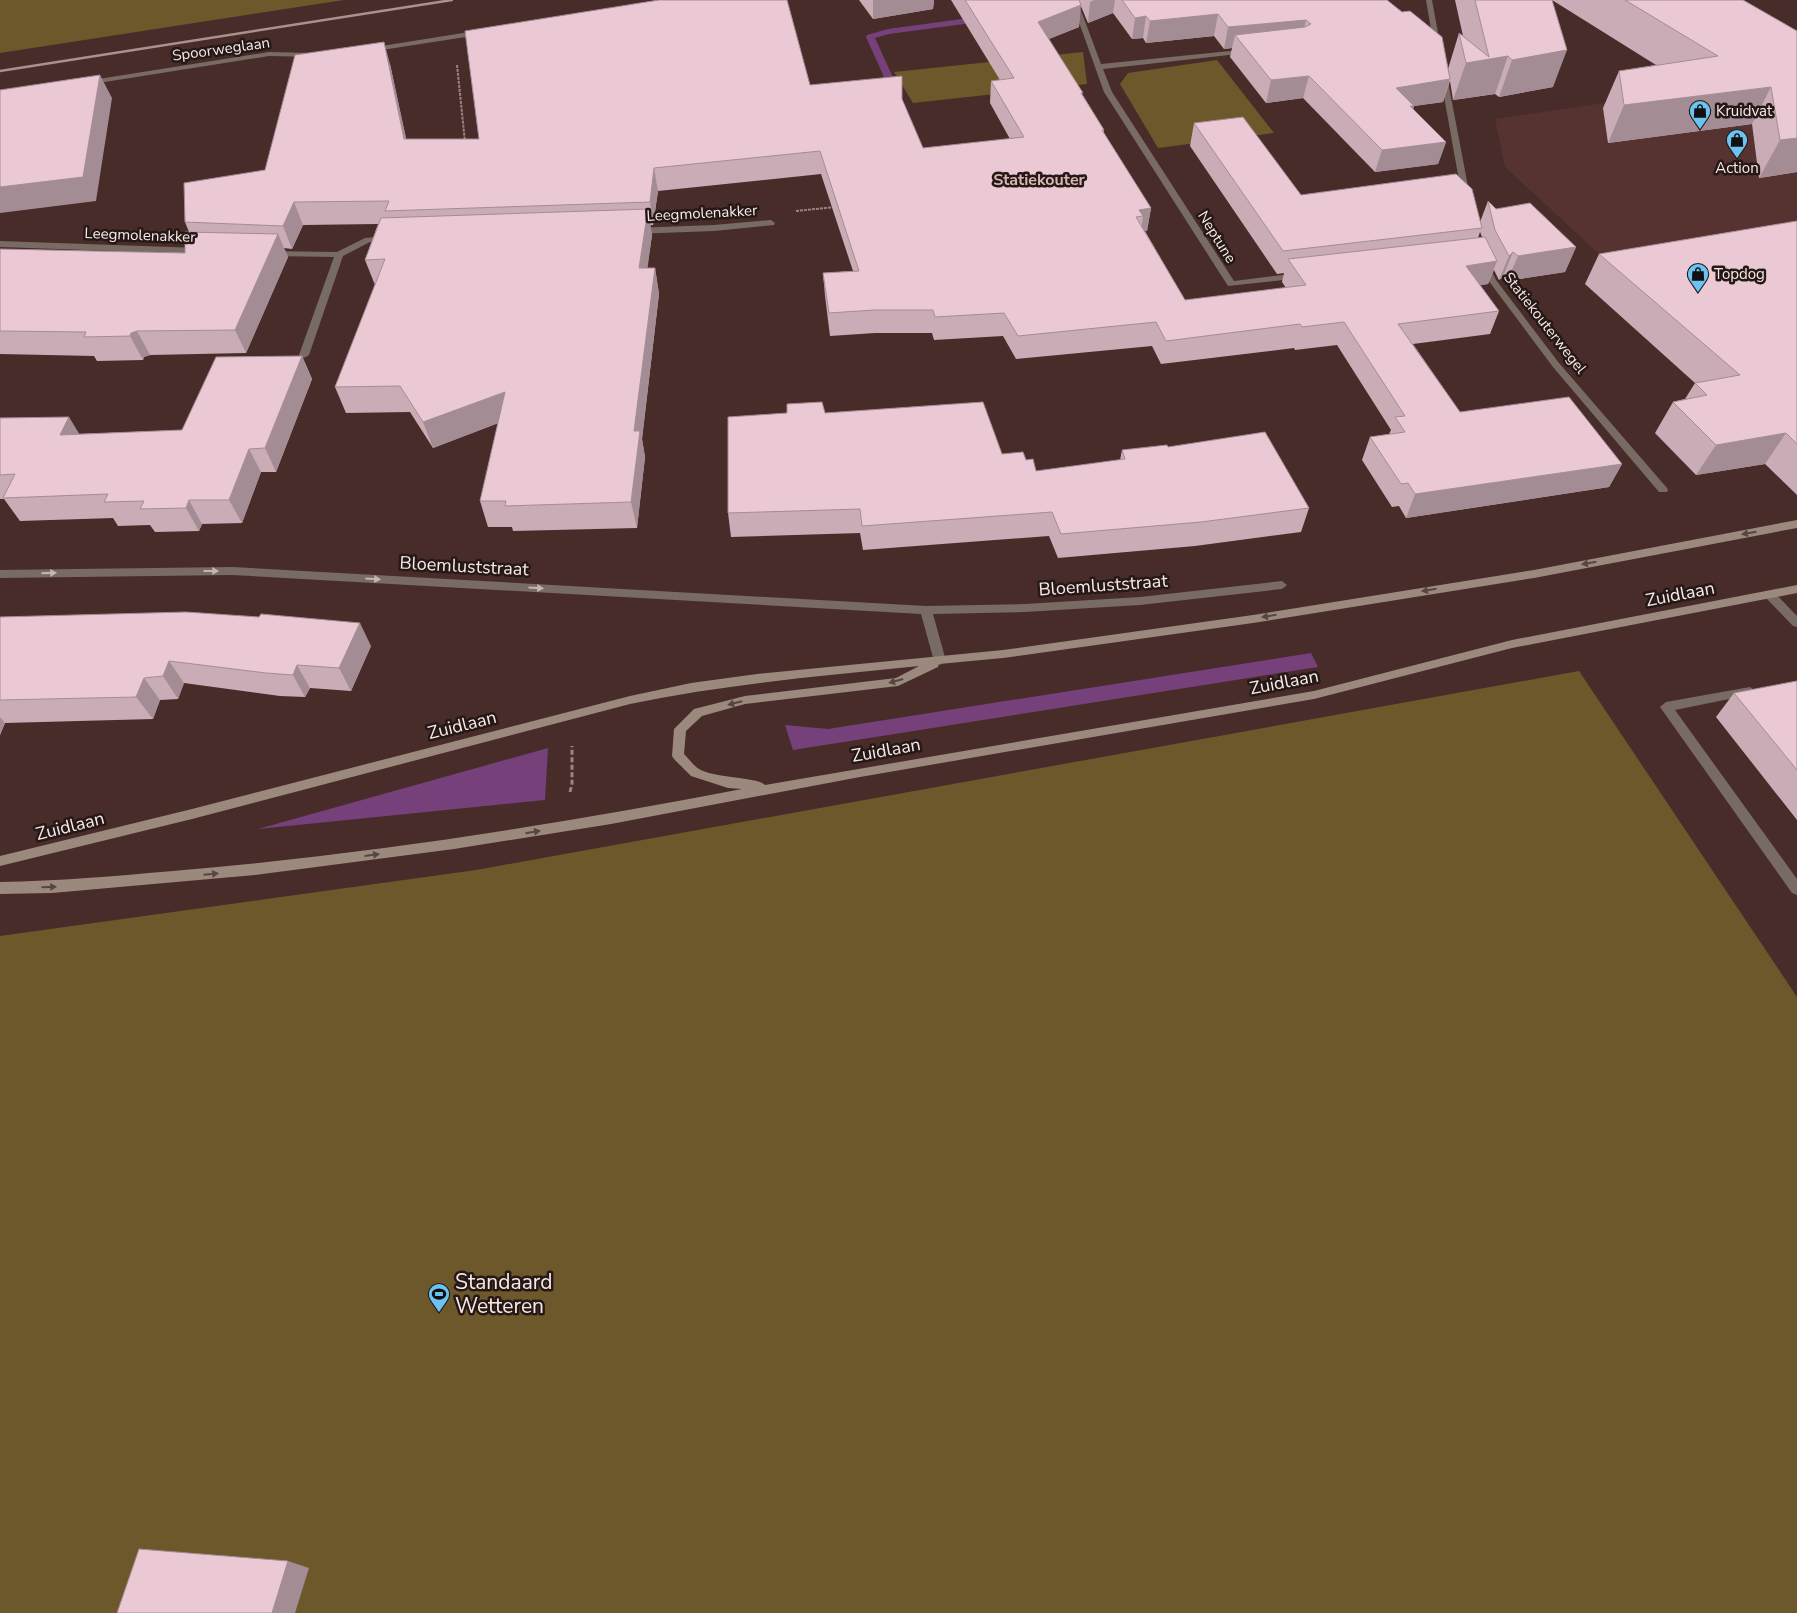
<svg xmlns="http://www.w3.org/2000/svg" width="1797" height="1613" viewBox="0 0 1797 1613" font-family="'Nunito Sans',sans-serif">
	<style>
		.built { fill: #563330 }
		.green { fill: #6c582b }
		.water { fill: #76407b }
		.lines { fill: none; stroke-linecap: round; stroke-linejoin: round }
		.stream { fill: #76407b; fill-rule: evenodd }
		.path-far1 { stroke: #9b8381; stroke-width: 2; stroke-dasharray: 3 1; stroke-linecap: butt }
		.path { stroke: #9b8381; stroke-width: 3; stroke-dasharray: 5 2.5; stroke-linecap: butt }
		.service { fill: #776b64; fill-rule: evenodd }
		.minor { fill: #776b64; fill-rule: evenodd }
		.secondary { fill: #9b897e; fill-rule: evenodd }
		.rail { stroke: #a8918f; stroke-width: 2.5 }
		.wall { fill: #c9acb6; fill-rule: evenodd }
		.shaded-wall { fill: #a48c94 }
		.building { fill: #eac8d4; stroke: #a48c94 }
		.oneway { fill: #544640 }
		.oneway2 { fill: #c6b6b2 }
		.labels { text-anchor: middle; stroke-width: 5; stroke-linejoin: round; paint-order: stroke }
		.far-street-label { font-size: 15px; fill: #fae8e6; stroke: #251917 }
		.far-poi-label { font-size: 15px; fill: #fae8e6; stroke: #251917; text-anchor: start }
		.far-neighbourhood-label { font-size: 16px; font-weight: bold; fill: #dab7b3; stroke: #251917 }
		.street-label { font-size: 18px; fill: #fae8e6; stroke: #251917 }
		.near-poi-label { font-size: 21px; fill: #fae8e6; stroke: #251917; text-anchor: start }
	</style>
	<rect width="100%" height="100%" fill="#482c2a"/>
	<!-- built -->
	<path class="built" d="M1797,75V437L1505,167L1495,119Z"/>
	<!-- green -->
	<path class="green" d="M0,0H344L0,53Z
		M1083,52L1087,84L913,103L894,72Z
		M1217,60L1274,133L1158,148L1120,84L1128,73Z
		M1579,671L1797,997V1613H0V936L476,870Z"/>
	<!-- water -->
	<path class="water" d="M1311,653L1318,667L793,750L785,725L828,729Z
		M548,748L545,800L258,829Z"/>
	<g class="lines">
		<!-- stream -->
		<path class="stream" d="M984,16L987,17V21L889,34L875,38L901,95L899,97H893L866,37L867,35L888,29Z"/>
		<!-- path-far1 -->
		<path class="path-far1" d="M457,65L465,142
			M796,211L835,207"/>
		<!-- path -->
		<path class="path" d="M570,792L572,784V746"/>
		<!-- service -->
		<path class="service" d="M1770,591L1774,592L1797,616V627L1793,626L1766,598L1764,595Z
			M1750,687L1756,691L1754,694L1675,710L1797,879V895L1792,893L1660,707L1666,702Z"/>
		<!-- minor -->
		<path class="minor" d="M1071,0H1077L1101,64L1250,49L1251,51L1247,53L1103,69L1112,92L1234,281L1299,273L1303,276L1302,278L1228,286L1104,92Z
			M1426,0H1432L1441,49L1434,47Z
			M482,30H485V34L369,52L365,50L369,48Z
			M269,52L314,53L318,55L314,57L269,56L86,85L82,83L86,81Z
			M1440,74L1447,76L1470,197L1466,199L1462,197Z
			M771,220L775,223L774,225L714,231L634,234L630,231L634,228L714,225Z
			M389,236L393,239L392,241L370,242L343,256L309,355L304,358L301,357L299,355L334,257L270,256L267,255V251L337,252L365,238Z
			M0,241L200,248L204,251L200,254L0,247Z
			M1484,261L1487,262L1496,280L1559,363L1667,488L1668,490L1667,492H1659L1553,367L1488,280L1480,264Z
			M232,567L926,606L1025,604L1140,597L1282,581L1287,585L1282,589L1140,605L1025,612L933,614L946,661L940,665L934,661L921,614L232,575L0,578V570Z"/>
		<!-- secondary -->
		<path class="secondary" d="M1797,520V528L1534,578L1253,623L1003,658L939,664L938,667L898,686L745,704L702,716L686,731L684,754C689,759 693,765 699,769C713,778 758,777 765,785L1314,691L1512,640L1797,585V593L1512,648L1314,699L860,777L611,824L454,849L255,875L52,893L0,894V882C58,881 116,876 173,871C364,855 554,825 742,789L728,788L691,776L674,759L672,756L674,729L694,709L745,696L896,678L919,666C821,676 726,684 630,704L192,819L0,866V856L192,809L630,696L691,683L757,674L1003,650L1253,615L1534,570Z"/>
		<!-- rail -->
		<path class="rail" d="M0,71L452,0"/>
	</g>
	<!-- wall -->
	<path class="wall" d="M859,0H934L933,9L873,19Z
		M951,0H1387L1448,69L1459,33L1463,36L1455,0H1743L1797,31V172L1759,178L1752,124L1608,143L1603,108L1619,71L1656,65L1552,0L1553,87L1499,97L1495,94L1453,100L1450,81L1443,102L1414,106L1413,110L1446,142L1438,164L1375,172L1303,98L1266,103L1230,57L1232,48L1224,49L1214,36L1146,43L1143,38L1132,39L1113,13L1088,23L1080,4L1079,27L1049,39L1104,130V133L1151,208L1147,231H1145L1185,300L1286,288L1282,282L1284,273L1277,274L1190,146L1194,123L1301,195L1480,222L1488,201L1496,209L1576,247L1565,272L1507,281L1503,277L1499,280L1494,270L1488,284L1480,285L1499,311L1490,334L1413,344L1460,412L1622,464L1609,487L1406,518L1399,506L1392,507L1362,460L1370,437L1389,434L1391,430L1337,345L1295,350L1294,348L1161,364L1152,346L1016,359L1003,336L934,340L932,333H875L830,336L825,296L823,273L853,271L821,174L658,191L653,225H650L652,235L647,268H655L659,294L642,439L645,457L637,528L513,531L512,527H488L480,501L498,423L433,448L410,412L346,413L335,387L375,285L365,260L378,224L303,225L292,249L284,248L288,257L246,353L150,355L144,357L143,360L97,361L94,356L0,354V249L185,253L189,232L185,222L265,170L390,64L406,139H479L810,85L902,99L923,148L1010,139L990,103L991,81L1000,80ZM1480,232L1482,237L1478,238Z
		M1797,221V495L1765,464L1696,475L1655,433L1673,402L1685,399L1695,383L1585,284L1599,254Z
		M302,356L312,379L276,472H261L242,523L202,524L199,531L155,532L150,525L118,526L113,518L20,521L4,499H0V418L79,434L182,430Z
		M825,413L1026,460L1036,471L1120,460L1122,450L1168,447L1309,508L1301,532L1195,546L1058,558L1049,536L863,550L860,533L731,537L728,513Z
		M0,617L371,646L351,691L310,688L305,697L280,696L184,683L178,699L160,700L153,719L5,723L0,735Z
		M1797,681V820L1716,717L1734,693Z"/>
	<!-- shaded-wall -->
	<path class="shaded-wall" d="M873,0H934L933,9L873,19Z
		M1094,0H1115L1113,13L1088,23L1090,2Z
		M1081,5L1079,27L1036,44L1038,22Z
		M1218,14L1214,36L1146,43L1150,21Z
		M1146,16L1143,38L1132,39L1135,18Z
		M1306,20L1301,41L1235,35L1232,48L1224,49L1228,27Z
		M384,42L390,64L411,161L404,139Z
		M1567,50L1553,87L1499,97L1512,60Z
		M1508,56L1495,94L1453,100L1466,63Z
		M100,75L112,98L96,201L0,213V187Z
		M1309,76L1303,98L1266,103L1271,80Z
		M1450,79L1443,102L1414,106L1407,128L1396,88Z
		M1771,87L1752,124L1608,143L1624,105Z
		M1797,138V172L1759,178L1780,140Z
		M1446,142L1438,164L1375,172L1382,150Z
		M654,168L658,191L653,225L650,202Z
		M294,202L303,225L292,249L283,226Z
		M1151,208L1147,231L1141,232L1143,216L1139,210Z
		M648,209L652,235L644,294L639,268Z
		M278,234L288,257L246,353L235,330Z
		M1576,247L1565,272L1507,281L1518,256Z
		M1513,252L1503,277L1499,280L1509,256Z
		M1497,261L1488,284L1457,289L1466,266Z
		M655,268L659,294L642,439L645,457L637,528L631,502L634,431Z
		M137,331L150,355L144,357L143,360L130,336L131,333Z
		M302,356L312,379L276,472L265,448Z
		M505,392L512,418L433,448L423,422Z
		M69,417L83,440L60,435Z
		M1786,433L1765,464L1696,475L1716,445Z
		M249,449L261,472L242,523L229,500Z
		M1622,464L1609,487L1406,518L1415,494Z
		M189,500L202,524L199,531L186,508Z
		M360,623L371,646L351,691L339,668Z
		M169,661L184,683L178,699L163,676Z
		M297,665L310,688L305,697L293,675Z
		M144,678L160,700L153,719L136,697Z
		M0,717L5,723L0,735Z
		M288,1561L309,1568L295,1613H272Z"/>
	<!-- building -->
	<path class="building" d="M659,0H787L810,85L902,76V99L923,148L1024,137L991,81L1014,78L965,0H1079L1081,5L1038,22L1083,93H1081L1104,130H1102L1151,208L1139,210L1143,216L1136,217L1185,300L1306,285L1288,259L1485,237L1497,261L1466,266L1499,311L1398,324L1460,412L1569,397L1622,464L1415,494L1408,483L1401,484L1370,437L1405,432L1395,417L1405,416L1344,322L1302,327L1300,324L1166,341L1156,322L1018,336L1004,313L935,317L933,310H874L829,313L823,273L859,271L820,151L654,168L650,202L385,211L389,201L294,202L283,226L185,222L184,183L265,170L295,55L384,42L404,139H479L465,31Z
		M1122,0H1387L1402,12L1410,11L1442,37L1450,79L1396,88L1414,106H1410L1446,142L1382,150L1309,76L1271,80L1235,35L1305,27L1311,24L1306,20L1228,27L1218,14L1150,21L1146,16L1135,18Z
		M1475,0H1552L1567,50L1512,60L1508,56L1466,63L1459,33L1489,57Z
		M1625,0H1743L1797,31V138L1780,140L1771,87L1624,105L1619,71L1718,56Z
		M100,75L83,177L0,187V90Z
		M1243,117L1301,195L1456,174L1472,189L1482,228L1283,251L1194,123Z
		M1488,201L1496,209L1530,203L1576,247L1518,256L1513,252L1509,256L1495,230Z
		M648,209L639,268H655L634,431H640L631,502L505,506L506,501H480L505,392L423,422L400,386L335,387L385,259L365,260L381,218Z
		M1797,221V444L1786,433L1716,445L1673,402L1707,395L1695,383L1740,375L1599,254Z
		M185,232L278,234L235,330L137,331L131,333L130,336L84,337L86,332L0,331V249L185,253Z
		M302,356L265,448L249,449L229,500H189L186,508L140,509L144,501L104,502L108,494L3,498L15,474L0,475V418L69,417L60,435L182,430L216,357Z
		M822,402L825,413L983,402L1002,454L1023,452L1026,460L1033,459L1036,471L1125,459L1122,450L1167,445L1168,447L1265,432L1309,508L1201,522L1061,534L1052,512L862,526L860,509L728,513V417L787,413V404Z
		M186,612L259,617L261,614L360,623L339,668L297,665L293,675L266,673L169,661L163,676L144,678L136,697L0,700V617Z
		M1797,681V770L1734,693Z
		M139,1549L288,1561L272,1613H117Z"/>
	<!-- one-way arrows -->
	<defs><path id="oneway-solid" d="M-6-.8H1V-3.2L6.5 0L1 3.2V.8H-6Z" transform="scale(1.25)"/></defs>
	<g class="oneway">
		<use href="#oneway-solid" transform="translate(1749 533) rotate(170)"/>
		<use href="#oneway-solid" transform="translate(1589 563) rotate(170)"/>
		<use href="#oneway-solid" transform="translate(1429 590) rotate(171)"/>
		<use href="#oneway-solid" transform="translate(1269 616) rotate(171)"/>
		<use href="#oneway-solid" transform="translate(896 681) rotate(165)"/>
		<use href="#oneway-solid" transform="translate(735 703) rotate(166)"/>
		<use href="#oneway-solid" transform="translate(533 832) rotate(-9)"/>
		<use href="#oneway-solid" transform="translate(372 855) rotate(-7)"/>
		<use href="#oneway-solid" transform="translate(211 874) rotate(-5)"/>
		<use href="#oneway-solid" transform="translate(49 887) rotate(-2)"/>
	</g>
	<g class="oneway2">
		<use href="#oneway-solid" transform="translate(211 571)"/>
		<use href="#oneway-solid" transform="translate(49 573) rotate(-2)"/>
		<use href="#oneway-solid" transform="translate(373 579) rotate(3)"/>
		<use href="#oneway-solid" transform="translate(536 588) rotate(3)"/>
	</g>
	<!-- icons -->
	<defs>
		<g id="shop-pin" transform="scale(1.125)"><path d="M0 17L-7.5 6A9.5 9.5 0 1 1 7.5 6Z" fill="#6ac3f1" stroke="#251917"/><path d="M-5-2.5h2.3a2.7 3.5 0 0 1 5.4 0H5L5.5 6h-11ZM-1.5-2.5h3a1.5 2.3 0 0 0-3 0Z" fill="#111"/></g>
		<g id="stadium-pin" transform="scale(1.125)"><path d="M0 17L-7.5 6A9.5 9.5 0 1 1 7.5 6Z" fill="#6ac3f1" stroke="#251917"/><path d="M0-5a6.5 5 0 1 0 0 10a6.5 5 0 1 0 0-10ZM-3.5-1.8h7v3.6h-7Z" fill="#111"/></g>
	</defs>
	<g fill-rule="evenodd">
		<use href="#shop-pin" x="1700" y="111"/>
		<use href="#shop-pin" x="1737" y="140"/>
		<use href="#shop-pin" x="1698" y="274"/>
		<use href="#stadium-pin" x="439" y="1294"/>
	</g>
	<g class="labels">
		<!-- far-street labels -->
		<g class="far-street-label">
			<text transform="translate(221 49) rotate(-8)" y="5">Spoorweglaan</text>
			<text transform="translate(702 213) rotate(-3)" y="5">Leegmolenakker</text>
			<text transform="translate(140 235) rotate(2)" y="5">Leegmolenakker</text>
			<text transform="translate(1217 237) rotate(58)" y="5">Neptune</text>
			<text transform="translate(1545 323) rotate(52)" y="5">Statiekouterwegel</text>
		</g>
		<!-- far-poi labels -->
		<g class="far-poi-label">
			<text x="1716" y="116">Kruidvat</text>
			<text x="1737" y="173" text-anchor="middle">Action</text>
			<text x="1714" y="279">Topdog</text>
		</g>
		<!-- far-neighbourhood labels -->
		<g class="far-neighbourhood-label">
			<text x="1039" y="185">Statiekouter</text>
		</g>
		<!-- street labels -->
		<g class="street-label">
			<text transform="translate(464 566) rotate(3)" y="6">Bloemluststraat</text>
			<text transform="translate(1103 585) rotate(-4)" y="6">Bloemluststraat</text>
			<text transform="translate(1680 594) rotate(-11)" y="6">Zuidlaan</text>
			<text transform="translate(1284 682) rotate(-11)" y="6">Zuidlaan</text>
			<text transform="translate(462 725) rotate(-14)" y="6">Zuidlaan</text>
			<text transform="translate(886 750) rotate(-10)" y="6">Zuidlaan</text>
			<text transform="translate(70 826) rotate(-14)" y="6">Zuidlaan</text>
		</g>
		<!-- near-poi labels -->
		<g class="near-poi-label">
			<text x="455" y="1289">Standaard<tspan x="455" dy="24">Wetteren</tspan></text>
		</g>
	</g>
</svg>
